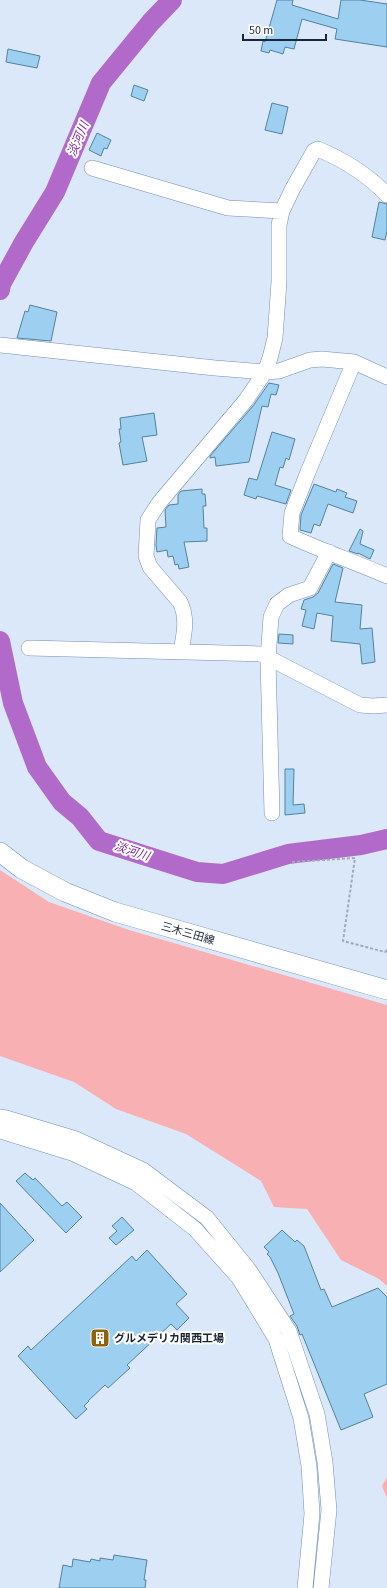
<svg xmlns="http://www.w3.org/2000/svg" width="387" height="1588" viewBox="0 0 387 1588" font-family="'Source Sans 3','Noto Sans JP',sans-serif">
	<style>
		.green { fill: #f9b0b2 }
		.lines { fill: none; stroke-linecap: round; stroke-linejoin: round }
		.river { stroke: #b26aca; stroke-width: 20 }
		.building { fill: #9dcff0; stroke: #5282a0 }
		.minor-casing { stroke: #728fb7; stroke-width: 16 }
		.major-casing { stroke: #728fb7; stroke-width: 20 }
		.path { stroke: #9fabbc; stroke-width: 2; stroke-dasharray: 3 2; stroke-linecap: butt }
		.minor { stroke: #fff; stroke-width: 15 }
		.major { stroke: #fff; stroke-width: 19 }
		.labels { text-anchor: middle; stroke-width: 4; stroke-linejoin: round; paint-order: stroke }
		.street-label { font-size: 11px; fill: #1a2536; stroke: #fff }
		.poi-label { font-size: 11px; font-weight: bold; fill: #1a2536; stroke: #fff; text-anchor: start }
		.water-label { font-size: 12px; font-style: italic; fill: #7f2499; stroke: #fff }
	</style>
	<rect width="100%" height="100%" fill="#dbe8f9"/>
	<!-- green -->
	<path class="green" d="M0,870L49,902L129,930L387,1005V1286L379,1279L341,1260L307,1209L274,1207L261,1181L186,1134L116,1109L74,1082L0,1056Z
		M387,1477V1498L382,1486Z"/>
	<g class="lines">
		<!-- river -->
		<path class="river" d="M0,290L1,284L24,242L55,192L101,83L151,22L172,0
			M0,641L13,703L37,767L62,802L80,817L99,841L197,872L223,874L288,854L361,845L387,839"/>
	</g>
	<!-- building -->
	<path class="building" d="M277,0H293L292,5L338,19L341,0H360L387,4V47L335,39L337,29L302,19L294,49L285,47L283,54L270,50L269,53L261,51L263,41L265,42Z
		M8,49L40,56L37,68L6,62Z
		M134,85L148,90L144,101L131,96Z
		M272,103L288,107L282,134L265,130Z
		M97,133L111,140L107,149L104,148L101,156L89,150Z
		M379,202L387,204V231L385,240L372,237Z
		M30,305L57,312L51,341L17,338L25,311L28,312Z
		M269,383L279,385L276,395L271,394L268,407L262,406L249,462L216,466L215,457L210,458V456L253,406Z
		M154,413L157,435L142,437L147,461L123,465L119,443L121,442L119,429H121L120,418Z
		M272,432L295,439L289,460L286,458L283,468L280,467L275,485L291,490L286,504L257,496L256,499L244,495L249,478L257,480Z
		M314,484L336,492L337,489L347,493L345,497L357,501L353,513L328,504L320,526L314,524L311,533L300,530L301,515Z
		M202,489V494H205L206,506H203L204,528H207V541L184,542L189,567L179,569L178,564L175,565L173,556L168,557L167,550L157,552L156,545L157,528L166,527L165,510L169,505L178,504V495L181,491Z
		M360,529L363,531L360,544L374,550L370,559L358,553V554L349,551Z
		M333,564L343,568L335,602L362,605L360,629L372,628L375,662L362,664L360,644L331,641L333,616L317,613L314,629L302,626L306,610L301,609L304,600L313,597L318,593Z
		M279,634L293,635V644L278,643Z
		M285,769H294L293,805L304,804L305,813L285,815Z
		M25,1173L33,1180L35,1178L62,1206L67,1202L82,1217L66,1233L16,1181Z
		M0,1203L34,1240L0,1272Z
		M122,1217L134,1230L116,1245L109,1238L117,1231L112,1226Z
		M282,1230L295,1242L297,1240L304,1246L321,1290L324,1289L332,1307L378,1288L387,1297V1384L364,1394L373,1417L341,1430L302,1334L300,1335L297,1326L290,1316L294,1314L278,1273L270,1257L267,1254L269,1252L264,1247Z
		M147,1250L187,1294L176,1304L189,1318L177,1330L171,1324L127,1365L130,1368L108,1388L105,1385L88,1401H89L84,1406L87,1409L76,1419L18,1356L28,1346L31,1350L132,1256L136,1261Z
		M114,1555L147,1560L144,1580H146L145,1588H59L63,1565L72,1567L73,1559L90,1562L91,1559L100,1561V1558L113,1560Z"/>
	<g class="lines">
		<!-- minor casing -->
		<g class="minor-casing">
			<path id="minor" d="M92,168L228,208L282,211
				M0,345L215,368L265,372L279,371L310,360L322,359L354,362L387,377
				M354,362L308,472L292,513L290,536C322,551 355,562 387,576
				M29,648L261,654L360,705L373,706L387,705
				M181,651C184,635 188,618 180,602L150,567L146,556L148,520L159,503L246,400L265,372L270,358L275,338L279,282V225L282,211L292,190L314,151L318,149C344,160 367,174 387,195
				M272,813L268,659L271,617L277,604L289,595L310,588L329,552
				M0,1117L6,1118L76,1139L143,1170L207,1218L249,1270L289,1331L317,1414L325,1462L329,1510L321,1588
				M0,1131L72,1153L136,1183L195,1229L239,1278L276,1339L301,1418L309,1466L312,1514L305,1588"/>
		</g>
		<!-- major casing -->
		<g class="major-casing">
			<path id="major" d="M0,852L22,869L65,892L115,912L387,990"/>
		</g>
		<!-- path -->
		<path class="path" d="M292,862L355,858L343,941L385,952L387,950"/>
		<!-- minor -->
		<use href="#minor" class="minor"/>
		<!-- major -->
		<use href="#major" class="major"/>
	</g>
	<!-- icons -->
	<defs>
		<g id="building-square" transform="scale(1)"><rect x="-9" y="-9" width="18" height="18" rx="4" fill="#8f630b" stroke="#fff"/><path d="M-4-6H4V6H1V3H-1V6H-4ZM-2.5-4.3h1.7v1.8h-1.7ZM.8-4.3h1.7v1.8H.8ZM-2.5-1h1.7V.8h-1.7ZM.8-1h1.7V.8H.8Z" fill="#fff"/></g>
	</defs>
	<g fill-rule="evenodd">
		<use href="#building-square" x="100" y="1338"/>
	</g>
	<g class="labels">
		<!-- street labels -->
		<g class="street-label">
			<text transform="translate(188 933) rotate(16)" y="4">三木三田線</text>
		</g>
		<!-- poi labels -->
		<g class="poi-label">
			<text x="114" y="1342">グルメデリカ関西工場</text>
		</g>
		<!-- water labels -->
		<g class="water-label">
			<text transform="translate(78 139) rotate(-67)" y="4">淡河川</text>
			<text transform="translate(132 851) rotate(18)" y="4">淡河川</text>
		</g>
	</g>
	<!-- scale -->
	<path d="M243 34v6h83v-6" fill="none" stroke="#1a2536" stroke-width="2"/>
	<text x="249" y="34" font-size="12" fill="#1a2536" stroke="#ffffff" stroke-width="3" paint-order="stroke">50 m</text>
</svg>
